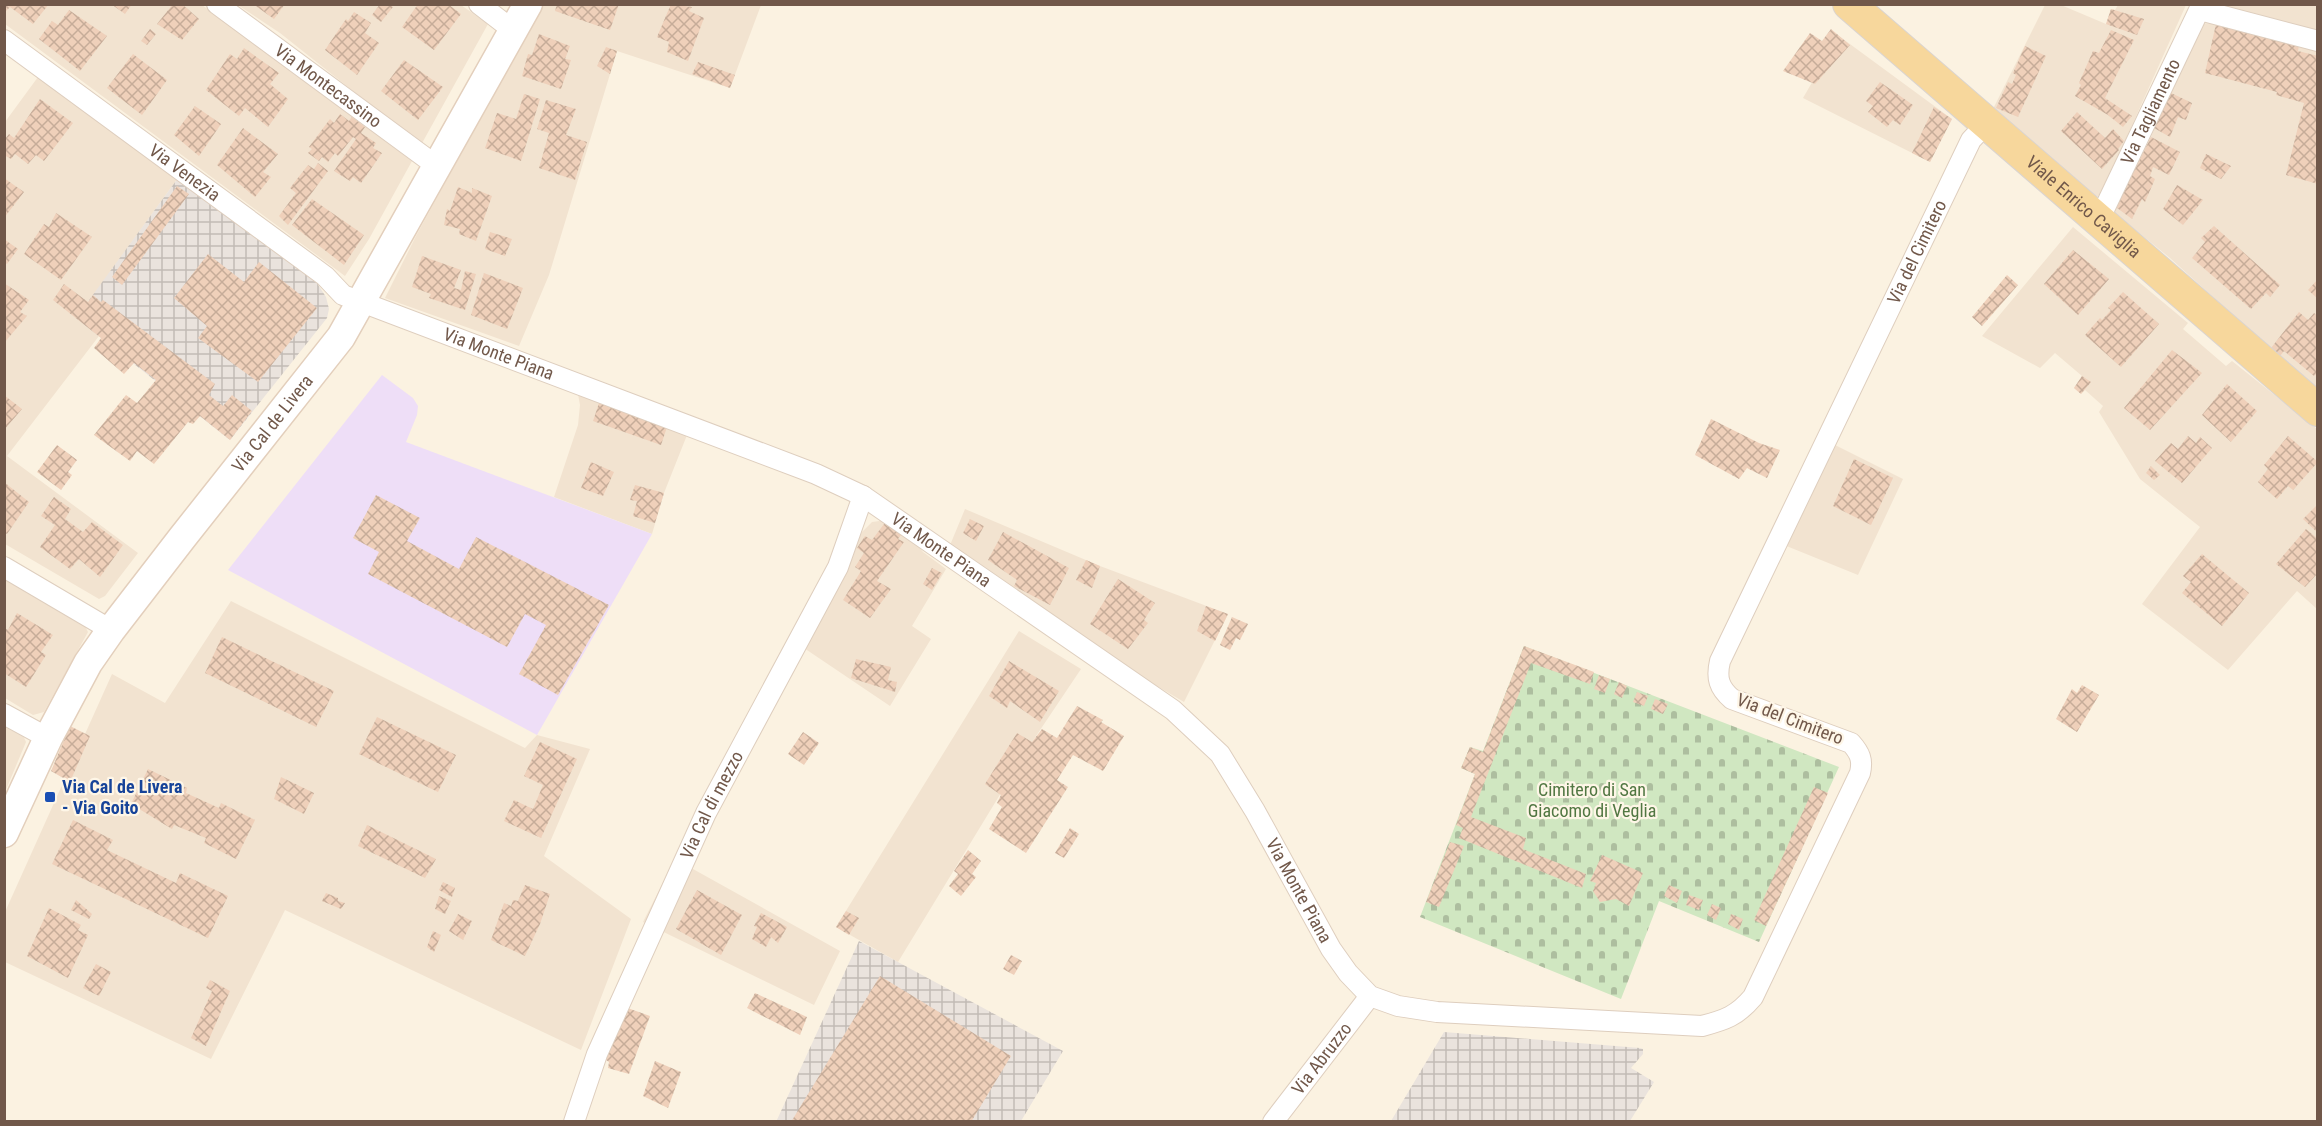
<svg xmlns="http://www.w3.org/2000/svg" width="2322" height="1126" viewBox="0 0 2322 1126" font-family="'Roboto Condensed',sans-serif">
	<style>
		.residential { fill: #f2e3d0 }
		.industrial { fill: url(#industrial-grid) }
		.education { fill: #eedef7 }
		.cemetery { fill: url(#cemetery-stones) }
		.building { fill: url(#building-cross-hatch) }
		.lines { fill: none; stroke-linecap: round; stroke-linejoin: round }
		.street-casing { stroke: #decebe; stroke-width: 22 }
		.secondary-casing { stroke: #e3cfbc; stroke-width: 31 }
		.primary-casing { stroke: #dad4d0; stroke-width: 34 }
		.street { stroke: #fff; stroke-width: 20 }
		.secondary { stroke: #fff; stroke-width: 28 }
		.primary { stroke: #f7d79c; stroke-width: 32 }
		.transit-dot { fill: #1a4fb4; stroke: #fef6e7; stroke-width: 2 }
		.labels { text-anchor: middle; stroke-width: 4.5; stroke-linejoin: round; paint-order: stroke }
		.street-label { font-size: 18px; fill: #71584a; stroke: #fef6e7 }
		.transit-label { font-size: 18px; font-weight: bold; fill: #164399; stroke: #fef6e7; text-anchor: start }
		.park-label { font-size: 18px; fill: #517742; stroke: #fef6e7 }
	</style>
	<defs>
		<pattern id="industrial-grid" width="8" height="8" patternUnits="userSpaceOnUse" patternTransform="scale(1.5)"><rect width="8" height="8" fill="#eae3dd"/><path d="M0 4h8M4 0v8" fill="none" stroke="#c2bbb5"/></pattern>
		<pattern id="cemetery-stones" width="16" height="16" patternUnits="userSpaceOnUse" patternTransform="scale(1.5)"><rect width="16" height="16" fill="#d0e7c1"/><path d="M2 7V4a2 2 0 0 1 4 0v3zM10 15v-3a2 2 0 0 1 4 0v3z" fill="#adbe9f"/></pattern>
		<pattern id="building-cross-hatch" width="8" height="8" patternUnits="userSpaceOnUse" patternTransform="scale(1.5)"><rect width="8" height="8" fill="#efd0ba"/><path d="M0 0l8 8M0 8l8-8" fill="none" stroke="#c6ac99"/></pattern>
	</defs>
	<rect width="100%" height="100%" fill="#fbf2e1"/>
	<!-- residential -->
	<path class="residential" d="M5,5H202L412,161L369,239L345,276L5,24Z
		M238,5H461L488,24L421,145L280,33Z
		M542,5H761L730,88L617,51L549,275L519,346L385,298L416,236Z
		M2045,5H2061L2106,24L2111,9L2115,10L2118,5H2186L2102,192L2096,198L1993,109Z
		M2209,5H2317V33Z
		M2200,23L2216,24L2317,50V391L2170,258L2111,210L2133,160L2138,162L2151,137Z
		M1839,36L1952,119L1930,162L1803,98Z
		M38,77L178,178L77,318L99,336L7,456L138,553L105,596L99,599L5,544V122Z
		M2073,227L2188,323L2183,329L2226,366L2232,361L2317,429V609L2297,591L2228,670L2142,604L2200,527L2140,479L2099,412L2103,406L2085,390L2081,394L2074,388L2082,376L2055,353L2040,368L1982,336Z
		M577,389L691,425L664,493L652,534L554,497L578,425L580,405Z
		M1835,445L1903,479L1858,575L1784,545Z
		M965,509L1100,566L1228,614L1184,702L1069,634L948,550Z
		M887,520L905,530L923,552L946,569L912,626L931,639L890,706L801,646L862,532L872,522Z
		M5,577L83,622L88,632L44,712L33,715L5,698Z
		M231,601L525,748L537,735L590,749L544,856L631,919L581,1050L285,910L211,1059L5,962V912L112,674L165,703Z
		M1019,631L1081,669L1032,742L898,962L836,927Z
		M5,722L22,733L26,742L5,792Z
		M675,859L840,951L814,1005L643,922Z"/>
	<!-- industrial -->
	<path class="industrial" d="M178,178L317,283L326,297L329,309L327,318L230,440L76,318Z
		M859,941L1063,1051L1021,1121L776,1122Z
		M1444,1032L1640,1048L1643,1049V1054L1631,1068L1654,1082L1630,1121H1391Z"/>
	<!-- education -->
	<path class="education" d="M382,375L413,398L418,406L417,415L406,442L652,534L537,735L228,570Z"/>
	<!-- cemetery -->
	<path class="cemetery" d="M1524,646L1839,767L1759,942L1659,901L1621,999L1420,917L1475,774L1461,768L1470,747L1483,751Z"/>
	<!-- building -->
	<path class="building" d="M4,4H49L33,24L10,7L4,13Z
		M111,4H132L125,14Z
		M173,4H182L199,19L182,40L157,24Z
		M253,4H285L274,19Z
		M380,4H389L393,7L381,22L372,15Z
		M418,4H448L461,14L434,50L402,27Z
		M557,4H619L610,30L555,11Z
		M671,4L692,7L689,11L704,18L688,61L667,52L669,42L657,37Z
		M2111,9L2144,19L2137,35L2106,24Z
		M69,10L107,36L80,71L39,39L52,21L58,25Z
		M354,12L371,23L365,33L379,43L357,75L325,50L346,19L348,21Z
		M2216,24L2299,45L2298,51L2318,56V184L2286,175L2304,103L2276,95L2277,92L2205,73Z
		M150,29L156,34L147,45L141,41Z
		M1831,29L1850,45L1815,84L1783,71L1810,33L1822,41Z
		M2111,30L2134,40L2105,98L2132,116L2123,127L2108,115L2075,96L2081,85L2079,83L2093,51L2099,53Z
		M539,34L570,46L565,59L571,60L561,89L522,76L528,54L532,55Z
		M2025,46L2046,56L2018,117L1996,108L2008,82L2012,84L2016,75L2013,73Z
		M606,47L617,51L610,74L597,66Z
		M244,48L279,73L270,84L288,99L268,127L245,108L239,116L206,90L230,54L237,59Z
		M133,54L167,80L142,115L107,88Z
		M404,60L443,87L418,120L381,91Z
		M698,62L735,75L730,88L692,74Z
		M1880,82L1913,105L1900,125L1893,120L1887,127L1868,112L1873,106L1866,101Z
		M2169,92L2192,103L2186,120L2178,117L2170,137L2154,128Z
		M524,94L540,99L521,161L485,148L497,113L516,119Z
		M40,99L73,123L44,161L36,155L28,164L15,154L11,159L4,155V140L9,134L14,138Z
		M546,100L576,109L566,135L587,142L575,180L539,168L549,133L537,129Z
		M195,106L221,124L199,156L174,135Z
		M1934,107L1952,119L1930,162L1912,153Z
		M2077,112L2105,138L2113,129L2124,141L2118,149L2119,150L2102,169L2061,131Z
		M340,114L349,121L352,117L365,127L361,133L376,143L373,148L382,153L361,183L353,177L350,181L334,171L356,139L353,137L338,156L335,153L328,162L322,157L319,161L308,153L312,149L309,147L330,119L334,123Z
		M243,128L278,154L263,172L271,177L255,197L217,165Z
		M2151,137L2180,152L2169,175L2153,167L2150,176L2155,179L2145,202L2142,199L2132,219L2113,205L2133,160L2138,163Z
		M2206,154L2231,166L2221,179L2200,168Z
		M318,163L328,171L288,225L279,216L296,193L290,188L308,165L314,169Z
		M4,178L24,192L4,218Z
		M2177,185L2203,200L2183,225L2163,209Z
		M177,186L189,194L122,285L112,277Z
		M458,187L472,193V188L492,196L476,241L459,234L460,229L444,225L447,209L450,211Z
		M312,199L364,235L344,265L292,225Z
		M56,213L92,237L61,280L24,254L44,224L49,227Z
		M2214,226L2280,285L2270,297L2266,293L2251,309L2192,258L2205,242L2201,238Z
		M490,232L512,239L505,256L485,249Z
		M4,239L18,249L7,264L4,262Z
		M2073,250L2109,279L2078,315L2044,284Z
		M208,254L244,282L259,262L317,308L258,382L198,338L207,326L174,298Z
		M422,256L461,270L454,288L461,290L465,271L476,274L465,310L429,298L431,294L412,287Z
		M484,273L523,288L507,329L471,315Z
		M2007,275L2018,285L1982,326L1972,317Z
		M2318,279V299L2308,290Z
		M4,283L29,300L20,312L27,316L4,343Z
		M64,284L88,302L93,295L101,302L103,300L215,384L209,395L223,406L232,395L252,411L230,440L200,416L193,424L188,422L154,464L137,451L130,461L94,435L126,395L137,403L156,380L134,363L124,374L94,348L101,338L53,300Z
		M2123,292L2159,324L2121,367L2085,335L2100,318L2102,320L2111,310L2108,308Z
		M2299,312L2308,320L2314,313L2318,316V373L2314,376L2284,351L2280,356L2271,348Z
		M2172,350L2202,373L2150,430L2124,408Z
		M2082,376L2091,382L2081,394L2074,388Z
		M2227,384L2257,411L2231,442L2202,415Z
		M4,395L22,409L4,430Z
		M601,397L669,421L661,445L593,421Z
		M1711,419L1759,443L1780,450L1767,478L1747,468L1739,479L1695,455Z
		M2188,436L2196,443L2200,437L2212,448L2182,483L2155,461L2171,443L2178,449Z
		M2288,436L2318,462L2293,490L2288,486L2277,499L2258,482L2268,469L2264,465Z
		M57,445L77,460L68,472L72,475L61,490L37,472Z
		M1854,459L1893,478L1871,525L1833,506Z
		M591,462L614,472L603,496L581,488Z
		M2151,466L2160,475L2154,480L2146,473Z
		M4,482L29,502L7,534L4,532Z
		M635,485L664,493L655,523L633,516L637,501L630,500Z
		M376,495L420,518L407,541L459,569L476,537L609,605L558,695L519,674L546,625L525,614L507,647L368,574L379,552L353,538Z
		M54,497L71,509L65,519L83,532L92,522L123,545L100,577L79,559L70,569L40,547L55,525L41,516Z
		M2318,504V533L2303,519Z
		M970,519L984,526L976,541L963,533Z
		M887,520L905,530L898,539L904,542L877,581L891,589L870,618L843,600L861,571L855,567L864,553L857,548L865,536L872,540Z
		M2306,529L2318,539V573L2305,587L2276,564Z
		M1003,532L1069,568L1050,605L1014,586L1017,580L988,560Z
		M2202,554L2249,593L2222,626L2182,593L2191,582L2183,576Z
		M1086,560L1100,566L1092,588L1076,580Z
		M932,568L942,573L932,590L923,584Z
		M1118,579L1155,603L1144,620L1148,623L1128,649L1090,624Z
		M1206,606L1228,614L1215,641L1197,631Z
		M17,613L53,635L41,652L46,655L26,687L4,673V628L8,630Z
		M1232,617L1248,624L1240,640L1236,638L1230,650L1220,645Z
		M222,637L334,691L316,727L205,673Z
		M1524,646L1594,672L1590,684L1531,663L1471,817L1526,838L1523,849L1586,874L1582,888L1459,838L1463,828L1456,825L1475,774L1461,768L1470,747L1483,752Z
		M856,659L891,667L888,680L897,682L895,692L851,678Z
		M1009,661L1059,691L1040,722L1010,701L1007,708L989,696Z
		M1599,675L1610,679L1605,693L1594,689Z
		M1619,682L1627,686L1622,698L1614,694Z
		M2082,685L2099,695L2077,732L2056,719L2072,689L2077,693Z
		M1637,692L1648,696L1644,706L1633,702Z
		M1655,699L1668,704L1663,714L1651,709Z
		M1077,706L1103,720L1101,722L1124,736L1103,771L1073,755L1057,780L1068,787L1026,853L989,829L1002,807L997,803L1001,795L985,784L1017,733L1032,742L1042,729L1057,738Z
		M377,717L456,755L438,792L359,754Z
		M70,726L90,736L70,782L51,771Z
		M803,732L819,743L804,765L788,754Z
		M540,742L577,759L541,838L504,821L514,800L533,809L543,785L524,776Z
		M148,769L187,788L186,793L219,808L221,803L255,820L236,859L204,843L206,838L174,825L172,829L131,804Z
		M281,777L314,793L304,814L274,799Z
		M1814,787L1828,793L1766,926L1754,920Z
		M73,820L113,840L107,850L176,883L180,873L228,896L208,938L52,864Z
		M367,825L436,859L425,878L358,846Z
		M1070,828L1079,834L1064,858L1055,853Z
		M1450,842L1464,846L1439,907L1426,902Z
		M968,850L981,861L972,874L976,877L961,896L949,886L958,874L954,871Z
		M1602,855L1643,873L1629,906L1616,899L1600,902L1593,891L1596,883L1590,881Z
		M443,882L455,888L452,897L439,890Z
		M525,885L550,894L540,924L525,956L491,940L504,903L511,906L513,900L518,901Z
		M1669,885L1682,891L1677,903L1664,896Z
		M697,890L742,915L721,955L676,929Z
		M326,893L338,898V901L345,903L341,909L322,901Z
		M1689,895L1703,900L1699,910L1686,905Z
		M439,896L451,901L445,914L435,909Z
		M76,900L92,914L89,919L71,910Z
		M1712,904L1721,908L1716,920L1707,915Z
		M49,908L81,925L78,930L88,935L68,978L27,956Z
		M846,911L859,918L849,935L836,927Z
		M761,913L787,927L778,943L771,937L766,947L752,939L757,927L754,926Z
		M458,914L472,921L463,940L449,931Z
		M1731,914L1743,919L1739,930L1728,924Z
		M433,931L441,935L434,952L427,947Z
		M1011,955L1022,961L1014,975L1003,969Z
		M96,964L111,972L99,996L83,988Z
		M880,976L1011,1056L971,1122H791Z
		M210,980L230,991L206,1046L191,1038L212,991L206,988Z
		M755,993L807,1017L800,1035L747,1008Z
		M619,1005L650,1016L629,1074L608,1068L609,1062L599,1055Z
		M655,1061L681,1072L668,1108L643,1096Z"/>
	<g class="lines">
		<!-- street casing -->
		<g class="street-casing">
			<g id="street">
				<path id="s1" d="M217,4L438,167"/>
				<path d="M479,4L514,31"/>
				<path d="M2200,10L2318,41"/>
				<path id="s2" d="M4,40L325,276L343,295L816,474L863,496L1173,710L1220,754L1255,811L1331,949L1348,973L1370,996L1398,1006L1437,1012L1702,1026C1725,1020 1737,1016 1753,997L1860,773C1863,760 1860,753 1851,743L1732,699C1719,688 1716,678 1720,661L1971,140L1987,123"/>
				<path id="s3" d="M2099,220L2202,4"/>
				<path d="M4,567L111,630"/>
				<path d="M4,714L48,738"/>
				<path id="s4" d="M574,1122L597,1054L706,813L838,567L863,496"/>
				<path id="s5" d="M1273,1122L1370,996"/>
			</g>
		</g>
		<!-- secondary casing -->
		<g class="secondary-casing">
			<g id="secondary">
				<path id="s6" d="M4,833L48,738L88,663L111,630L182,538L341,337L528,4"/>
			</g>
		</g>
		<!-- primary casing -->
		<g class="primary-casing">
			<g id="primary">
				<path id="s7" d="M1849,4L2318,410"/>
			</g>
		</g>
		<!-- street -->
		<use href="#street" class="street"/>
		<!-- secondary -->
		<use href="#secondary" class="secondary"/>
		<!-- primary -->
		<use href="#primary" class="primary"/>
	</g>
	<!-- markers -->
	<rect class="transit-dot" x="44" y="791" width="12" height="12" rx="3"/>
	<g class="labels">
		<!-- street labels -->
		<g class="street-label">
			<text dy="6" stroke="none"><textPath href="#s1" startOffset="138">Via Montecassino</textPath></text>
			<text dy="6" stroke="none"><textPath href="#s3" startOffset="120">Via Tagliamento</textPath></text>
			<text dy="6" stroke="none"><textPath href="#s2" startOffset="224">Via Venezia</textPath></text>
			<text dy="6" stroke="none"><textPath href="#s7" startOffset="310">Viale Enrico Caviglia</textPath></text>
			<text dy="6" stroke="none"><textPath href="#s2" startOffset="3008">Via del Cimitero</textPath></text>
			<text dy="6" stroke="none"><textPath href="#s2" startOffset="591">Via Monte Piana</textPath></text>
			<text dy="6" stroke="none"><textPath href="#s6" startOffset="492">Via Cal de Livera</textPath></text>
			<text dy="6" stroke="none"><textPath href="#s2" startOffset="1077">Via Monte Piana</textPath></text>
			<text transform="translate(1790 719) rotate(21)" y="6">Via del Cimitero</text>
			<text dy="6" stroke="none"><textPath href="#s4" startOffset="346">Via Cal di mezzo</textPath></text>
			<text dy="6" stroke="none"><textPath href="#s2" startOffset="1581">Via Monte Piana</textPath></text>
			<text dy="6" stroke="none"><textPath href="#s5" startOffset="80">Via Abruzzo</textPath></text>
		</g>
		<!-- transit labels -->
		<g class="transit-label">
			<text x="62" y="793">Via Cal de Livera<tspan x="62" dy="21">- Via Goito</tspan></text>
		</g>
		<!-- park labels -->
		<g class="park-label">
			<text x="1592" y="796">Cimitero di San<tspan x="1592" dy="21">Giacomo di Veglia</tspan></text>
		</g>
	</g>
	<!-- border -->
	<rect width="2322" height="1126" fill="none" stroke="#71584a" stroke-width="12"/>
</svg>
